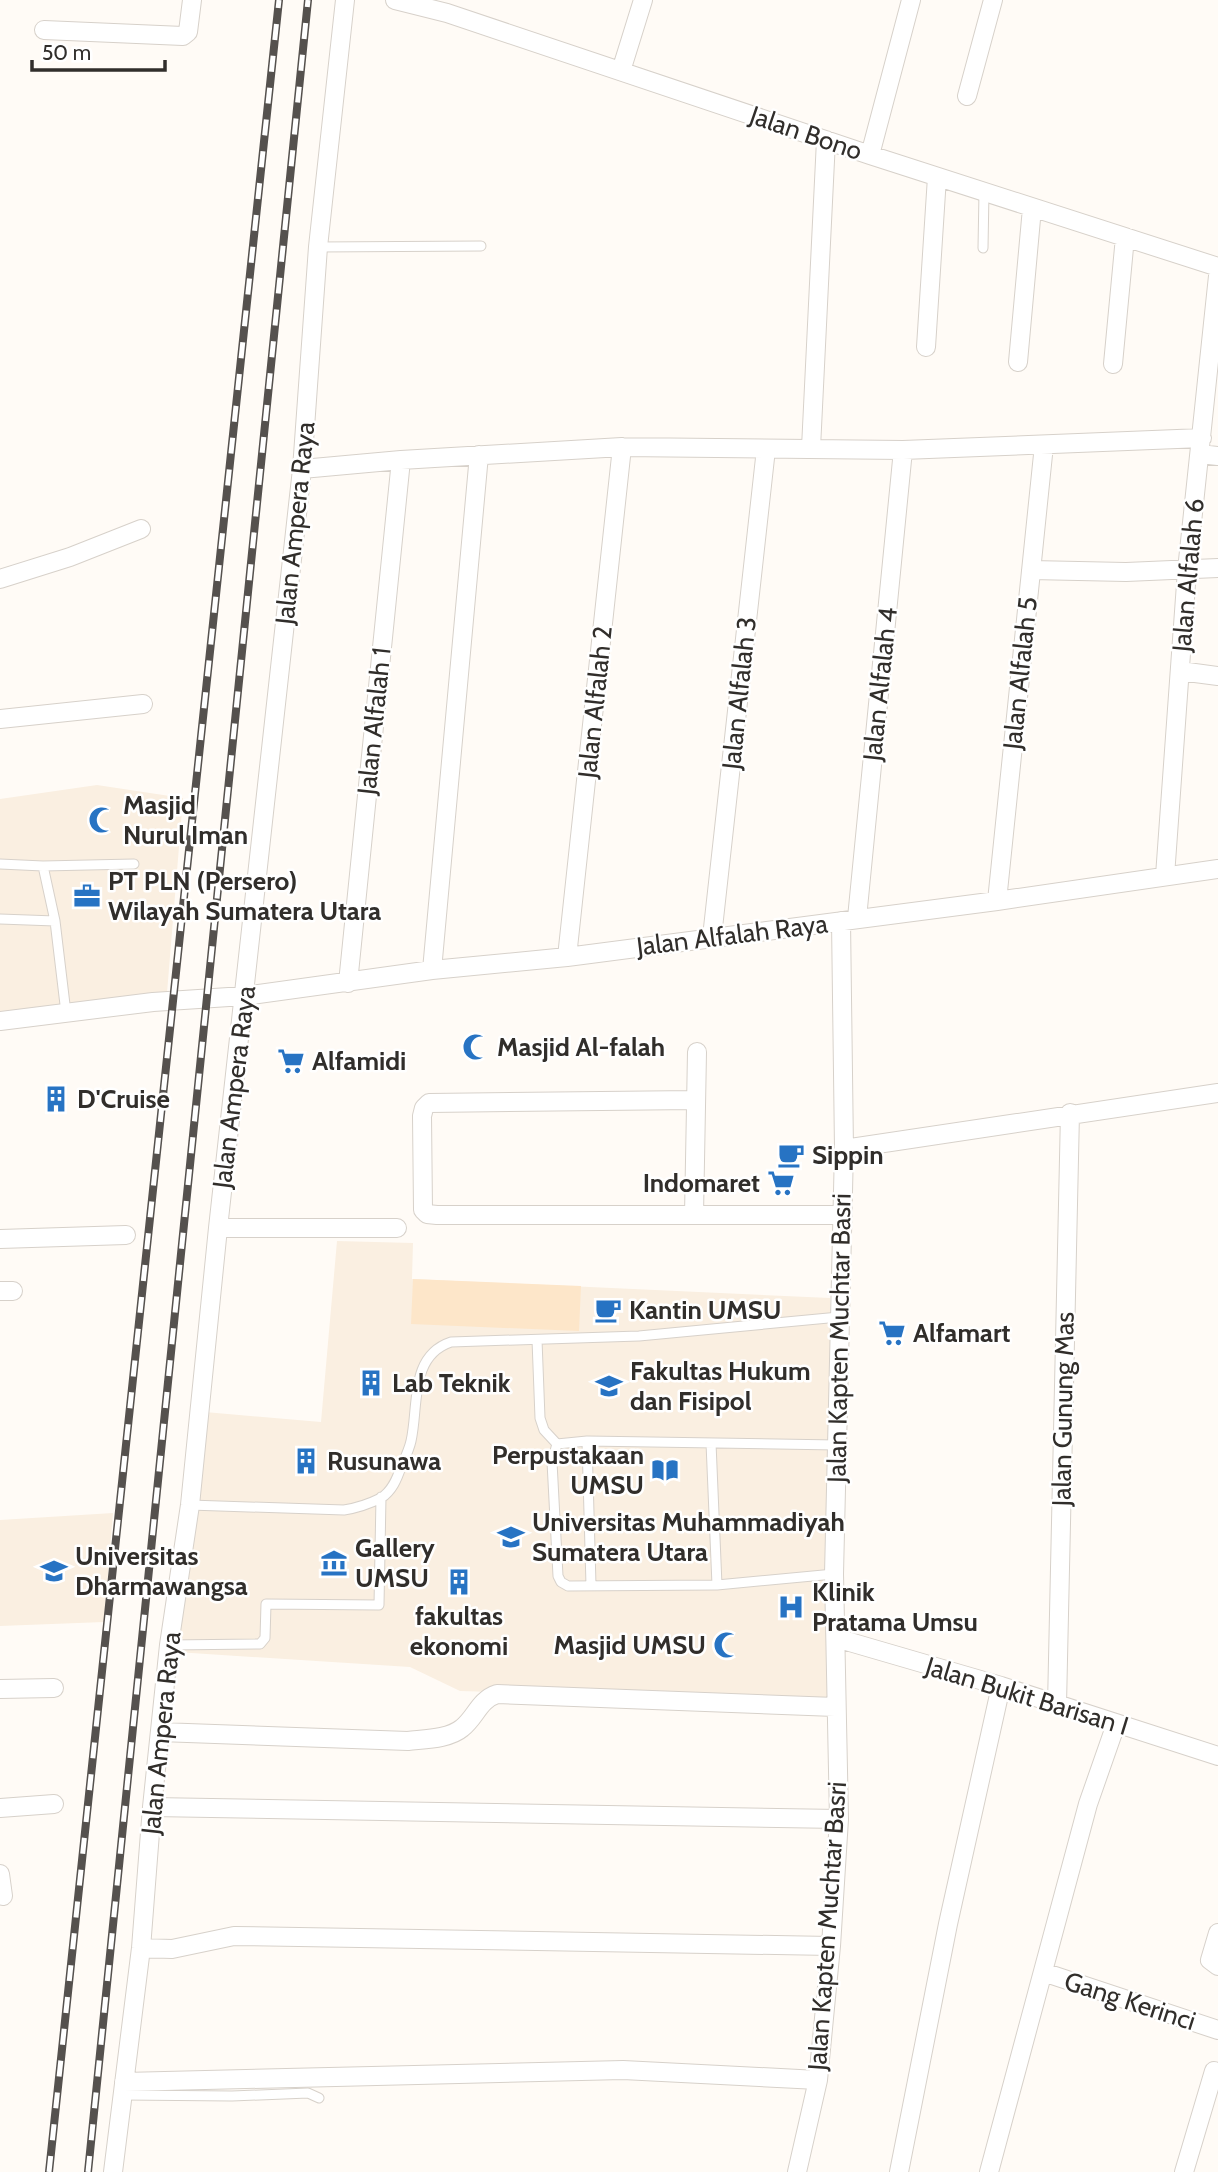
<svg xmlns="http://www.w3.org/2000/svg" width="1218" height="2172" viewBox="0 0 1218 2172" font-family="Cabin,sans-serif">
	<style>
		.built { fill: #faefe1 }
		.garden { fill: #fde6c9 }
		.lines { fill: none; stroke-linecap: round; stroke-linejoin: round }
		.lane-casing { stroke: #d7d1ca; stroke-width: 11 }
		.street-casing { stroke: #d7d1ca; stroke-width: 20 }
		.lane { stroke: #fff; stroke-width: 9 }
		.street { stroke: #fff; stroke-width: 18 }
		.rail-casing { stroke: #55514e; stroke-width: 8 }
		.rail { stroke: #fff; stroke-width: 5; stroke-dasharray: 16; stroke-linecap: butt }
		.labels { text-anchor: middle; stroke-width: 5; stroke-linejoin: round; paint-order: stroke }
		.street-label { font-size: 26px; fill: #312e2b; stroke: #fff }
		.poi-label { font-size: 26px; font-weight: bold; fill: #312e2b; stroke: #fff; text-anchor: start }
	</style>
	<rect width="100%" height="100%" fill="#fffbf6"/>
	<!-- built -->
	<path class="built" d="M97,785L183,798L167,993L0,1013V799Z
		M337,1241L413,1243L412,1279L830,1298L832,1703L460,1691L410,1667L176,1652L205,1412L321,1422Z
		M113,1513L104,1622L0,1626V1520Z"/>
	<!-- garden -->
	<path class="garden" d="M413,1279L581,1286L579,1331L411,1324Z"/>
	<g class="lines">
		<!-- lane casing -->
		<g class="lane-casing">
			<path id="lane" d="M318,247L481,246
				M983,248L984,192
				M0,864L43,866L134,864
				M0,919L55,921L43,866
				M55,921L66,1013
				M537,1340L540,1418L544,1430L557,1444
				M587,1441L591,1585
				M711,1443L717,1585
				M557,1444L552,1462L558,1576L561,1582L568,1586L717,1585L834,1574
				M557,1444L587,1441L837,1445
				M190,1505L344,1510C357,1508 369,1504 381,1498C392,1491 397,1479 401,1467C405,1458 409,1450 411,1441C419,1406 409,1356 451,1342L639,1336L839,1317
				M169,1645L260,1644L265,1638L266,1604L379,1605L381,1497
				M123,2095L232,2096L308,2093L319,2098"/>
		</g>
		<!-- street casing -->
		<g class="street-casing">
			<path id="street" d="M395,0L447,13L870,155L1218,267
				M44,30L183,36L188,32L192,0
				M621,71L643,0
				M967,96L993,0
				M870,155L911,0
				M926,347L937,177
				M1018,362L1032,208
				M1113,364L1125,237
				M811,448L826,140
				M1200,454L1218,456
				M302,469L401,460L622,447L903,450L1202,438
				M1031,570L1126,572L1218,568
				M0,579L70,557L141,529
				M1180,671L1218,676
				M0,719L143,704
				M1165,876L1187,570L1218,276
				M997,901L1044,445
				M857,918L903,450
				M712,937L766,449
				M567,957L622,447
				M432,970L479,455
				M348,983L401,460
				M0,1021L153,1002L244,996L432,970L567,957L997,901L1218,869
				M694,1100L429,1103L424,1108L422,1116L423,1210L427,1214L437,1215H842
				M844,1149L1218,1093
				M694,1215L697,1052
				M218,1228H397
				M0,1239L126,1235
				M0,1291H13
				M836,1638L1001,1686L1218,1756
				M0,1689L54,1688
				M1057,1705L1070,1113
				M160,1732L408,1741C425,1739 449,1739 462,1728C476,1717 479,1700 497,1694L835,1707
				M152,1807L839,1819
				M0,1808L54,1804
				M0,1874L3,1896
				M1218,1933L1210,1960L1218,1966
				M141,1948L172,1949L234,1936L831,1946
				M1043,1972L1218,2030
				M124,2082L623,2070L818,2080
				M113,2172L141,1948L152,1807L169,1645L190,1505L218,1228L302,469L318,247L345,0
				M797,2172L818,2080L831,1946L839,1819L834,1574L844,1149L841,921
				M899,2172L948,1924L1001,1686
				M989,2172L1088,1804L1116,1724
				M1184,2172L1214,2071"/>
		</g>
		<!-- lane -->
		<use href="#lane" class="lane"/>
		<!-- street -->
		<use href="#street" class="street"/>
		<!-- rail casing -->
		<g class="rail-casing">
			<path id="rail" d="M49,2172L279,0
				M88,2172L308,0"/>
		</g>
		<!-- rail -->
		<use href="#rail" class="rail"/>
	</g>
	<!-- icons -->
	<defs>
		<g id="mosque-bare" transform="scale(2.1)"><path d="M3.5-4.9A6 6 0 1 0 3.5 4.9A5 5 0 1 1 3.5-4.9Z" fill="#2773c3" stroke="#fff" stroke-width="2.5" paint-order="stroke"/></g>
		<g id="office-bare" transform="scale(2.1)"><path d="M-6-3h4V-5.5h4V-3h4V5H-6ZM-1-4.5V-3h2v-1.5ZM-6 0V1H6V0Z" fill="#2773c3" stroke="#fff" stroke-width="2.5" paint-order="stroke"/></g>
		<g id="supermarket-bare" transform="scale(2.1)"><path d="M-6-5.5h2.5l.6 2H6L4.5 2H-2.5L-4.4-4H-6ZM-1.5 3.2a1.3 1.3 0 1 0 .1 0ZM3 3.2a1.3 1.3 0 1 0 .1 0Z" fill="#2773c3" stroke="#fff" stroke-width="2.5" paint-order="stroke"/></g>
		<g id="building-bare" transform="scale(2.1)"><path d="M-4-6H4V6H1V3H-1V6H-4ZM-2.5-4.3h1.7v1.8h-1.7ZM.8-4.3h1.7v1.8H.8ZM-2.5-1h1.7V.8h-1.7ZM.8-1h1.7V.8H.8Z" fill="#2773c3" stroke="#fff" stroke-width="2.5" paint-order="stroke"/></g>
		<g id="cafe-bare" transform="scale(2.1)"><path d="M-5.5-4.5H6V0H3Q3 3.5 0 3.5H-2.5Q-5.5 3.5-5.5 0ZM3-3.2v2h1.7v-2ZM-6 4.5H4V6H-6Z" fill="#2773c3" stroke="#fff" stroke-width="2.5" paint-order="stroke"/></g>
		<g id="university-bare" transform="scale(2.1)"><path d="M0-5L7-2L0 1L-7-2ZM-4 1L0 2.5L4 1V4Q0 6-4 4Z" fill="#2773c3" stroke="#fff" stroke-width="2.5" paint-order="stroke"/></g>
		<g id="library-bare" transform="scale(2.1)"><path d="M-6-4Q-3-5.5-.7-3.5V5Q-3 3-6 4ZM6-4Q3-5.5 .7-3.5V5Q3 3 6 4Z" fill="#2773c3" stroke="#fff" stroke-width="2.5" paint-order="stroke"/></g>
		<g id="museum-bare" transform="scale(2.1)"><path d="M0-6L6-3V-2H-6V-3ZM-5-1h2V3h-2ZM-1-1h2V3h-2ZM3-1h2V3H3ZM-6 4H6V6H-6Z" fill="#2773c3" stroke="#fff" stroke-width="2.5" paint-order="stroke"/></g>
		<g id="hospital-bare" transform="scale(2.1)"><path d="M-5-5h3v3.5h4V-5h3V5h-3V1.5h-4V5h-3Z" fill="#2773c3" stroke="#fff" stroke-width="2.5" paint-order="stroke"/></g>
	</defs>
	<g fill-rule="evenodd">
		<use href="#mosque-bare" x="102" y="820"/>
		<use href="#office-bare" x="87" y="896"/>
		<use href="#mosque-bare" x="476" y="1047"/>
		<use href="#supermarket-bare" x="291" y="1061"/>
		<use href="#building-bare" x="56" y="1099"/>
		<use href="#cafe-bare" x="791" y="1155"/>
		<use href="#supermarket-bare" x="781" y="1183"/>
		<use href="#cafe-bare" x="608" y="1310"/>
		<use href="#supermarket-bare" x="892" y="1333"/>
		<use href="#building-bare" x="371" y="1383"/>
		<use href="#university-bare" x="609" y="1386"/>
		<use href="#building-bare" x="306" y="1461"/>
		<use href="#library-bare" x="665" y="1470"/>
		<use href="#university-bare" x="511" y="1537"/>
		<use href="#museum-bare" x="334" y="1563"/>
		<use href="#university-bare" x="54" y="1571"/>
		<use href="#building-bare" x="459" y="1582"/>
		<use href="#hospital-bare" x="791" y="1607"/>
		<use href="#mosque-bare" x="727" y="1645"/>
	</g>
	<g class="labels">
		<!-- street labels -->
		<g class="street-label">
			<text transform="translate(806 133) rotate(19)" y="9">Jalan Bono</text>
			<text transform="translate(295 523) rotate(-84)" y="9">Jalan Ampera Raya</text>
			<text transform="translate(1188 575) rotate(-85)" y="9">Jalan Alfalah 6</text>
			<text transform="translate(1020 673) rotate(-84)" y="9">Jalan Alfalah 5</text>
			<text transform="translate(880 684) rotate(-84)" y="9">Jalan Alfalah 4</text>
			<text transform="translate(739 693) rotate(-84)" y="9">Jalan Alfalah 3</text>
			<text transform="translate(595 702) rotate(-84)" y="9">Jalan Alfalah 2</text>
			<text transform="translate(374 721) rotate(-84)" y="9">Jalan Alfalah 1</text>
			<text transform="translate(732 935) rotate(-7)" y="9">Jalan Alfalah Raya</text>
			<text transform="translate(234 1087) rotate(-83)" y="9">Jalan Ampera Raya</text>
			<text transform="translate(839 1338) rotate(-89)" y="9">Jalan Kapten Muchtar Basri</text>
			<text transform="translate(1063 1409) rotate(-89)" y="9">Jalan Gunung Mas</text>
			<text transform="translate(1027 1696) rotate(17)" y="9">Jalan Bukit Barisan I</text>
			<text transform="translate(161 1733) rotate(-84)" y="9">Jalan Ampera Raya</text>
			<text transform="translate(827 1926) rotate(-86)" y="9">Jalan Kapten Muchtar Basri</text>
			<text transform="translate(1130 2001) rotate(18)" y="9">Gang Kerinci</text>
		</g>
		<!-- poi labels -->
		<g class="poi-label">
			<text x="123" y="814">Masjid<tspan x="123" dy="30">Nurul Iman</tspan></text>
			<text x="108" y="890">PT PLN (Persero)<tspan x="108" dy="30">Wilayah Sumatera Utara</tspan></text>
			<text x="497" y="1056">Masjid Al-falah</text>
			<text x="312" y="1070">Alfamidi</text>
			<text x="77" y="1108">D'Cruise</text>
			<text x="812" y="1164">Sippin</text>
			<text x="760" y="1192" text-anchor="end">Indomaret</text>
			<text x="629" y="1319">Kantin UMSU</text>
			<text x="913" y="1342">Alfamart</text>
			<text x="630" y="1380">Fakultas Hukum<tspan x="630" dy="30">dan Fisipol</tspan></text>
			<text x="392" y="1392">Lab Teknik</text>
			<text x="644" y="1464" text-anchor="end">Perpustakaan<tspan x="644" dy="30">UMSU</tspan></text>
			<text x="327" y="1470">Rusunawa</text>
			<text x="532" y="1531">Universitas Muhammadiyah<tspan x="532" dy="30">Sumatera Utara</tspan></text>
			<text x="355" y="1557">Gallery<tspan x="355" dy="30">UMSU</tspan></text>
			<text x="75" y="1565">Universitas<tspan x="75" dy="30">Dharmawangsa</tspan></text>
			<text x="812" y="1601">Klinik<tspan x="812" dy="30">Pratama Umsu</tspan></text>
			<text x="459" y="1625" text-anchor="middle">fakultas<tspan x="459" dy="30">ekonomi</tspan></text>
			<text x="706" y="1654" text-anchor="end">Masjid UMSU</text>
		</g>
	</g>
	<!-- scale -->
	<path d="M32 60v10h133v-10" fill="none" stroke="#312e2b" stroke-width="3.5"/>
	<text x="42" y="60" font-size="21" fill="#312e2b" stroke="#ffffff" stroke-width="5" paint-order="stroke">50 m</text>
</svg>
